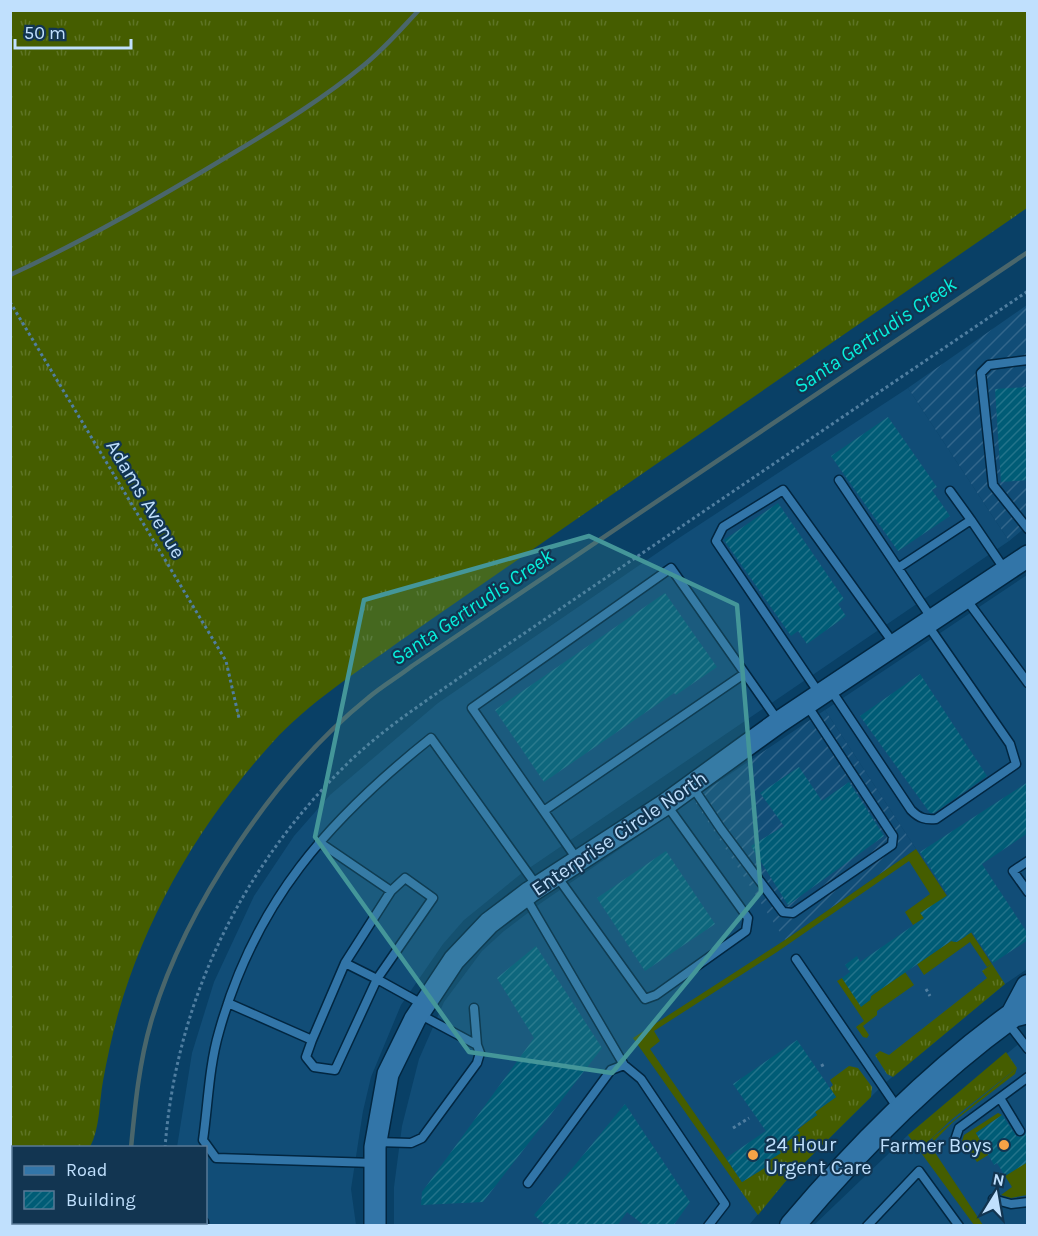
<svg xmlns="http://www.w3.org/2000/svg" width="1038" height="1236" viewBox="0 0 1038 1236" font-family="Karla,sans-serif">
	<style>
		.built { fill: #114d77 }
		.industrial { fill: url(#industrial-furrows) }
		.grass { fill: url(#grass-tufts) }
		.garden { fill: #455d00 }
		.lines { fill: none; stroke-linecap: round; stroke-linejoin: round }
		.stream { stroke: #4a666b; stroke-width: 4.5 }
		.building { fill: url(#building-hatch) }
		.service-casing { stroke: #022640; stroke-width: 11 }
		.tertiary-casing { stroke: #022640; stroke-width: 24 }
		.secondary-casing { stroke: #022640; stroke-width: 27 }
		.path { stroke: #507ea0; stroke-width: 3; stroke-dasharray: 3 3; stroke-linecap: butt }
		.service { stroke: #3275a8; stroke-width: 8 }
		.tertiary { stroke: #3275a8; stroke-width: 21 }
		.secondary { stroke: #3275a8; stroke-width: 24 }
		.marked { fill: #449699; fill-opacity: 0.2; stroke: #449699; stroke-width: 4.5; stroke-linejoin: round }
		.poi-dot { fill: #f6a246; stroke: #123551; stroke-width: 2 }
		.labels { text-anchor: middle; stroke-width: 4.5; stroke-linejoin: round; paint-order: stroke }
		.street-label { font-size: 20px; fill: #c0e0fd; stroke: #123551 }
		.poi-label { font-size: 20px; fill: #c0e0fd; stroke: #123551; text-anchor: start }
		.water-label { font-size: 21px; font-style: italic; fill: #07eedc; stroke: #123551 }
	</style>
	<defs>
		<pattern id="industrial-furrows" width="10" height="10" patternUnits="userSpaceOnUse" patternTransform="scale(1.5)"><rect width="10" height="10" fill="#114d77"/><path d="M-1 1l2-2M0 10L10 0M9 11l2-2" fill="none" stroke="#32668b"/></pattern>
		<pattern id="grass-tufts" width="24" height="20" patternUnits="userSpaceOnUse" patternTransform="scale(1.5)"><rect width="24" height="20" fill="#455d00"/><path d="M3 7l-1-3M5 7V3M7 7l1-3M15 17l-1-3M17 17v-4M19 17l1-3" fill="none" stroke="#5e7426"/></pattern>
		<pattern id="building-hatch" width="6" height="6" patternUnits="userSpaceOnUse" patternTransform="scale(1.5)"><rect width="6" height="6" fill="#005c76"/><path d="M-1 1l2-2M0 6l6-6M5 7l2-2" fill="none" stroke="#23738a"/></pattern>
	</defs>
	<rect width="100%" height="100%" fill="#094066"/>
	<!-- built -->
	<path class="built" d="M908,388L1009,541L522,873L464,920L443,944L401,1005L371,1077L363,1111L351,1189L356,1225L175,1226L174,1223L206,1222V1148L177,1147L192,1053L214,982L254,896L294,836L330,795L438,703L682,536Z
		M1027,575V969L1005,984L885,1083L785,1182L749,1225L394,1226V1187L402,1126L419,1059L444,1002L482,951L504,931L541,903L693,799L786,939L916,849L825,710Z
		M1027,1037V1225L813,1226L908,1135Z"/>
	<!-- industrial -->
	<path class="industrial" d="M1027,305V526L1009,541L908,388Z
		M825,710L916,849L785,940L693,799Z"/>
	<!-- grass -->
	<path class="grass" d="M10,11H1028L1027,208L400,641C356,673 308,703 272,743C201,821 147,913 118,1014C112,1036 107,1059 103,1081C99,1103 100,1128 90,1147L14,1148V1222L43,1223L40,1226L10,1225Z
		M992,964L1005,984L893,1077L887,1074L875,1055L880,1051L889,1055L987,978L982,971Z
		M1006,1052L1017,1068L951,1120L919,1150L908,1135Z
		M849,1066L858,1068L872,1087L871,1097L785,1182L758,1215L733,1180L738,1176L742,1182L766,1167L764,1164C780,1145 796,1129 817,1115L815,1112L836,1097L830,1088L833,1085L830,1080Z"/>
	<!-- garden -->
	<path class="garden" d="M916,849L992,964L987,967L970,942L924,975L917,964L951,941L957,942L966,936L921,913L924,918L913,925L905,912L930,894L909,861L777,952L654,1031L660,1041L650,1049L738,1176L733,1180L633,1038L785,940Z
		M905,972L914,985L877,1011V1015L863,1026L869,1035L867,1038L863,1037L856,1027L864,1021L837,981L842,978L861,1006L870,1000L871,996Z
		M1017,1068L1015,1074L953,1122L934,1141L932,1138Z
		M998,1113L1002,1115L976,1133L988,1152V1155L977,1162L962,1141L964,1135Z
		M928,1142L983,1225H974L919,1150Z
		M1027,1162V1195L1011,1198L1001,1195L1012,1187L1005,1176Z"/>
	<g class="lines">
		<!-- stream -->
		<path class="stream" d="M10,275C88,239 162,196 235,152C280,125 324,98 364,65C385,48 401,29 419,10
			M131,1148C135,1106 139,1063 151,1022C185,907 275,773 368,698C382,686 398,677 412,666L1028,252
			M131,1222V1226"/>
	</g>
	<!-- building -->
	<path class="building" d="M1028,387V480L1001,482L995,389Z
		M888,417L937,487L932,490L950,516L898,551L831,456Z
		M778,503L844,599L838,604L846,616L807,644L798,631L791,636L724,540Z
		M665,593L717,667L676,695L674,693L544,782L495,710Z
		M920,674L987,776L934,813H930L860,716Z
		M799,767L822,801L849,782L884,836L788,905L751,846L784,826L760,793Z
		M1028,782V833L982,864L1028,934V940L993,963L972,932L956,942L951,941L871,996L870,1000L861,1007L842,978L850,972L845,965L857,956L860,962L924,918L920,913L948,895L920,852Z
		M666,851L715,924L645,971L597,898Z
		M536,946L602,1048L483,1202L421,1205L422,1192L534,1038L497,978Z
		M797,1040L836,1097L815,1112L817,1115L797,1129L800,1133L778,1148L781,1153L764,1164L766,1167L742,1182L726,1158L766,1131L733,1084Z
		M625,1104L690,1202L673,1226H645L627,1212L617,1226H546L534,1215Z
		M1002,1115L1017,1137L1025,1135L1028,1126V1162L1005,1176L997,1163L994,1165L976,1133Z"/>
	<g class="lines">
		<!-- service casing -->
		<g class="service-casing">
			<path id="service" d="M1028,360L989,365L981,373L993,485L1028,529
				M839,480L898,568
				M950,491L971,520
				M966,599L1028,683
				M932,619L898,568L971,520L1005,570
				M831,690L911,810C919,818 925,820 936,819L1016,764L1010,744L927,624
				M819,693L716,541L723,527L783,490L894,644
				M692,786L721,829L783,912L793,913L892,845L893,836L807,705
				M545,810L744,674
				M319,842L391,891L405,878L433,898L377,979L424,1005
				M577,859L472,708L671,568L779,722
				M1028,861L1013,871L1028,892
				M556,875L645,999L656,995L746,931L748,918L666,804
				M525,896L624,1065
				M796,959L899,1110
				M228,1003L312,1040L306,1057L314,1067L335,1070L377,979L345,963
				M474,1008L477,1045
				M1008,1023L1028,1049
				M312,1040L345,963L391,891
				M1000,1098L1020,1131
				M955,1140L959,1128L1028,1077
				M377,1142L411,1143L422,1138L477,1063L480,1053L477,1045L419,1014
				M374,1163L216,1158L203,1140C208,1105 209,1066 219,1032C255,902 328,820 431,738L537,886
				M528,1183L611,1070L624,1065L641,1079L725,1204L708,1226
				M993,1199L1011,1204L1028,1202
				M204,1222V1226
				M867,1226L919,1171L959,1226"/>
		</g>
		<!-- tertiary casing -->
		<g class="tertiary-casing">
			<path id="tertiary" d="M375,1226V1147L388,1074L415,1019L454,960L489,923L530,892L666,804L779,722L1028,556"/>
		</g>
		<!-- secondary casing -->
		<g class="secondary-casing">
			<path id="secondary" d="M1013,1015L1028,987
				M792,1226C858,1148 930,1075 1013,1015L1028,1011"/>
		</g>
		<!-- path -->
		<path class="path" d="M10,302L226,661L239,718
			M926,989L930,996
			M821,1066L825,1064
			M733,1128L749,1118
			M165,1148C176,1000 242,866 348,763C388,724 437,694 482,662L1028,291
			M163,1222L164,1226"/>
		<!-- service -->
		<use href="#service" class="service"/>
		<!-- tertiary -->
		<use href="#tertiary" class="tertiary"/>
		<!-- secondary -->
		<use href="#secondary" class="secondary"/>
	</g>
	<!-- marked area -->
	<path class="marked" d="M589,536L737,605L761,892L612,1073L469,1052L315,837L364,600Z"/>
	<!-- markers -->
	<g class="poi-dot">
		<circle cx="1004" cy="1145" r="6"/>
		<circle cx="753" cy="1155" r="6"/>
	</g>
	<g class="labels">
		<!-- street labels -->
		<g class="street-label">
			<text transform="translate(146 499) rotate(59)" y="7">Adams Avenue</text>
			<text transform="translate(619 833) rotate(-34)" y="7">Enterprise Circle North</text>
		</g>
		<!-- poi labels -->
		<g class="poi-label">
			<text x="765" y="1151">24 Hour<tspan x="765" dy="23">Urgent Care</tspan></text>
			<text x="992" y="1152" text-anchor="end">Farmer Boys</text>
		</g>
		<!-- water labels -->
		<g class="water-label">
			<text transform="translate(875 335) rotate(-34)" y="7">Santa Gertrudis Creek</text>
			<text transform="translate(472 607) rotate(-34)" y="7">Santa Gertrudis Creek</text>
		</g>
	</g>
	<!-- border -->
	<rect width="1038" height="1236" fill="none" stroke="#c0e0fd" stroke-width="24"/>
	<!-- legend -->
	<rect x="12" y="1146" width="195" height="78" fill="#123551" stroke="#587996" stroke-width="1.5"/>
	<rect x="24" y="1166" width="30" height="9" fill="#3275a8" stroke="#587996" stroke-width="1.5"/>
	<text x="66" y="1176" font-size="18" fill="#c0e0fd">Road</text>
	<rect x="24" y="1191" width="30" height="18" fill="url(#building-hatch)" stroke="#587996" stroke-width="1.5"/>
	<text x="66" y="1206" font-size="18" fill="#c0e0fd">Building</text>
	<!-- north arrow -->
	<g transform="translate(996 1194) rotate(11)" stroke="#123551" stroke-width="4.5" paint-order="stroke">
	<path d="M0-4.5L10 22L0 15L-10 22Z" fill="#c0e0fd"/>
	<text y="-9" font-size="16" font-weight="bold" text-anchor="middle" fill="#c0e0fd">N</text>
	</g>
	<!-- scale -->
	<path d="M15 39v9h116v-9" fill="none" stroke="#c0e0fd" stroke-width="3"/>
	<text x="24" y="39" font-size="18" fill="#c0e0fd" stroke="#123551" stroke-width="4.5" paint-order="stroke">50 m</text>
</svg>
